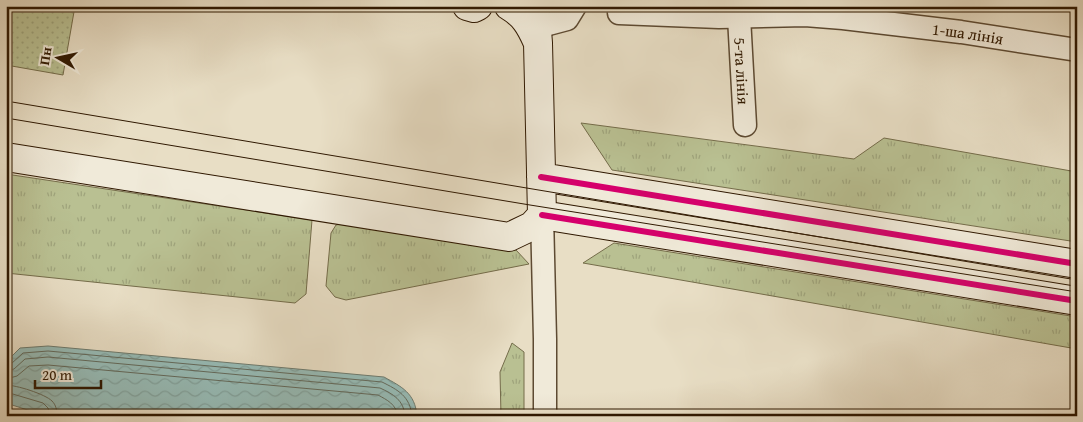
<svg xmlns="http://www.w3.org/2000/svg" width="1083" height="422" viewBox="0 0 1083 422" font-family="'Gentium Book Plus',serif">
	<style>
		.grass { fill: url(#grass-tufts); stroke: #746c4a }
		.park { fill: url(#park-dots); stroke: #746c4a }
		.water { fill: url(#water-waves); stroke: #6d7a6e }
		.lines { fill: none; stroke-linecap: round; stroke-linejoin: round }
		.shore { stroke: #636a5c; stroke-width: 1 }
		.street-casing { stroke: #5d4a32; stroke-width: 25 }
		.secondary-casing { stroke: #2f1801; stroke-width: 30 }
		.street { stroke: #f0ead9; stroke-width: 22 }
		.secondary { stroke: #f0ead9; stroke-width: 28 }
		.tram { stroke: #2f1801; stroke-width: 1 }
		.cycleway-casing { stroke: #f0ead9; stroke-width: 9 }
		.cycleway { stroke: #d6006c; stroke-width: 6 }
		.labels { text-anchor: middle; stroke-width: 4.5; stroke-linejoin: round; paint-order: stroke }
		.street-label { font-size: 16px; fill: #2f1801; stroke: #f0ead9 }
	</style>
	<defs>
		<pattern id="grass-tufts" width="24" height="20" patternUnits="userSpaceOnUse" patternTransform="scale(1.25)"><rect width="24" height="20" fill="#b9c092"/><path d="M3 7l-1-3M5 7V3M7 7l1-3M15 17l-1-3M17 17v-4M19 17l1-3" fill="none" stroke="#9fa47c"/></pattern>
		<pattern id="park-dots" width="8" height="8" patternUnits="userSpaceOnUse" patternTransform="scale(1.25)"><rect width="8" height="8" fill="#b9c092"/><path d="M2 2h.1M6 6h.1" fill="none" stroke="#9fa47c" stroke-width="1.8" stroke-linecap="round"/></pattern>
		<pattern id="water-waves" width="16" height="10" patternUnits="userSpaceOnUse" patternTransform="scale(1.25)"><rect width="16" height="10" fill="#97bcb7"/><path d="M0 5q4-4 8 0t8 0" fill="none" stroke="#82a19c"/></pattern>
	</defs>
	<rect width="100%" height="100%" fill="#e8dec5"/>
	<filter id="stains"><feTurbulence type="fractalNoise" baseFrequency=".004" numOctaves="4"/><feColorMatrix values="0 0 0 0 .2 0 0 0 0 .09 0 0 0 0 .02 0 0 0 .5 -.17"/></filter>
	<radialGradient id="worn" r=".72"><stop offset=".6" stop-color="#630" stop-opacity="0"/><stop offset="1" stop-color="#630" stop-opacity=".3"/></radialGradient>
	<!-- grass -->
	<path class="grass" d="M581,123L854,159L884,138L1077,172V242L612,170Z
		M6,174L312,220L306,294L295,303L6,273Z
		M345,223L516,250L529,264L346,300L335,297L326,286L331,233L336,225Z
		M614,243L1077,317V349L583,263Z
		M512,343L524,352V416H501L500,372Z"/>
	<!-- park -->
	<path class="park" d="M6,6H75L63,75L6,65Z"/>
	<!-- water -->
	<path class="water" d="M48,346L384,377C402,387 415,393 417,416H40V414L6,403V362L20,348Z"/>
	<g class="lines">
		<!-- shore -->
		<path class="shore" d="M6,365L11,364L23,353L48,351L382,382C398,390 410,396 412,416
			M6,371L14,369L25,359L48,357L380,388C393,394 404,400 405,416
			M6,379L17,376L29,366L48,365L378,395C387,400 396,404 398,416
			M6,385C16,385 45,394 52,401C56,405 57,410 57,416
			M6,392L43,403L48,408L50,416"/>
		<!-- street casing -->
		<g class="street-casing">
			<g id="street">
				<path id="s1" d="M619,13L719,17L805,15L843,18L961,32L1077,50"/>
				<path id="s2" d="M739,17L745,125"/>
				<path d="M537,27L567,19L575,6"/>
				<path d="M542,215L545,339V416"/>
			</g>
		</g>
		<!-- secondary casing -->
		<g class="secondary-casing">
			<path id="secondary" d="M467,6L474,8L478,6
				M509,6C524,15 530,25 537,41
				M6,157L509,237L532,226L542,215L538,43L535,6
				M541,177L1077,264
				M542,215L1077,301"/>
		</g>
		<!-- street -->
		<use href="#street" class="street"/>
		<!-- secondary -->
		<use href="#secondary" class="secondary"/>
		<!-- tram -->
		<path class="tram" d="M6,101L1077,280
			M6,118L530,205L1077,292"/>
		<!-- cycleway casing -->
		<g class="cycleway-casing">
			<path id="cycleway" d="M541,177L1077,264
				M542,215L1077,301"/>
		</g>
		<!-- cycleway -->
		<use href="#cycleway" class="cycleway"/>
	</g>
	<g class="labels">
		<!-- street labels -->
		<g class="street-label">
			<text dy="6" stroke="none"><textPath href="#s1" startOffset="350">1-ша лінія</textPath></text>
			<text dy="6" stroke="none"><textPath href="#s2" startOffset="54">5-та лінія</textPath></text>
		</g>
	</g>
	<!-- margin -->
	<rect width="1083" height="422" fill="none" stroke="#e8dec5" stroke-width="25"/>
	<rect x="8" y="8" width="1068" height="407" fill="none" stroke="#2f1801" stroke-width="2.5"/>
	<rect x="12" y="12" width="1058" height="397" fill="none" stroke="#2f1801"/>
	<!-- north arrow -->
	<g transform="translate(58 58) rotate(279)" stroke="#f0ead9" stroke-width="4" paint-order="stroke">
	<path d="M0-4L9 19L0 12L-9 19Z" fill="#2f1801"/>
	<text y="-8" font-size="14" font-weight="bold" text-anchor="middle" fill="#2f1801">Пн</text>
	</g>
	<!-- scale -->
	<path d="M35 380v8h66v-8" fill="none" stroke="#2f1801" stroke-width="2.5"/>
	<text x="42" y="380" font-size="15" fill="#2f1801" stroke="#f0ead9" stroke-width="4" paint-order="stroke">20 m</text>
	<rect width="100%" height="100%" filter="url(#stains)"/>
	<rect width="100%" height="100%" fill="url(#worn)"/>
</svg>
